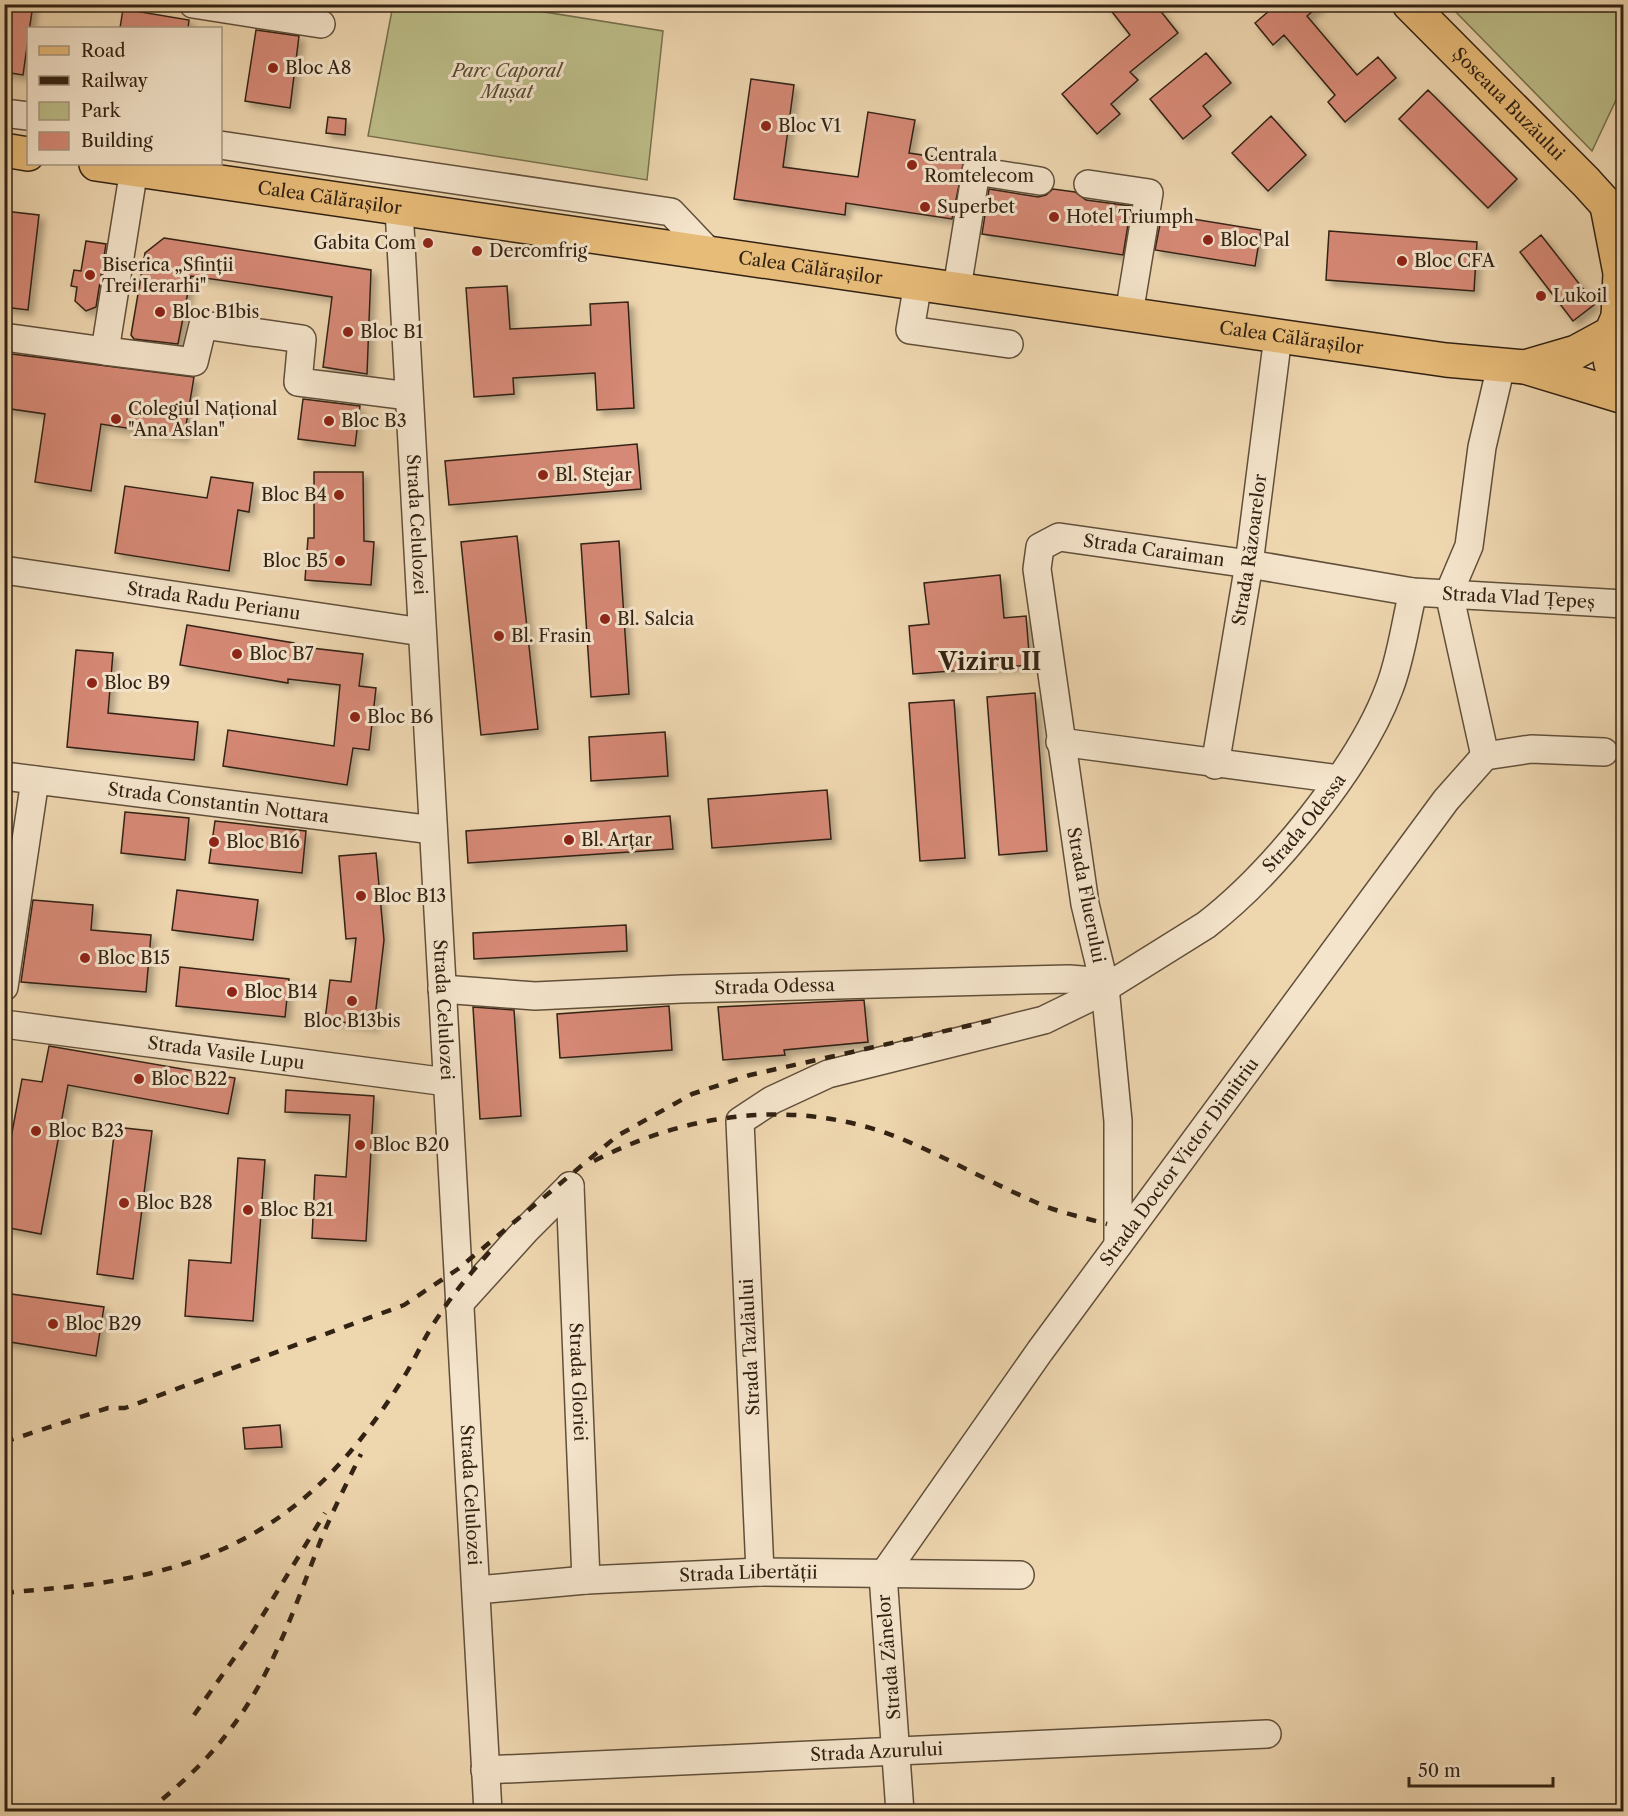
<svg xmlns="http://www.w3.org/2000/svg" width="1628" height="1816" viewBox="0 0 1628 1816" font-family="'Libre Caslon Text',serif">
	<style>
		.green { fill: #bcbd88; stroke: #77704e; stroke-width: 1.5 }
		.building { fill: #d68976; stroke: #322213; stroke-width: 1.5; filter: url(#shadow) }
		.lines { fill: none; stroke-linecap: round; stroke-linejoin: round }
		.minor-casing { stroke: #614f3a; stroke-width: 30 }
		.major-casing { stroke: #322213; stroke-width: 36 }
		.minor { stroke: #f4e4cb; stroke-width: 27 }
		.major { stroke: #e7bb78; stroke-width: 33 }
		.rail { stroke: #322213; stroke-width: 4.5; stroke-dasharray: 10 10; stroke-linecap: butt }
		.poi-dot { fill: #8f2418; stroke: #f4e4cb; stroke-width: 2 }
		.labels { text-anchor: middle; stroke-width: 6; stroke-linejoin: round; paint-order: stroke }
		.poi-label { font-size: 18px; fill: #322213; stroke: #f4e4cb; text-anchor: start }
		.park-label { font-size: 18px; font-style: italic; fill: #544930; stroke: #f4e4cb }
		.street-label { font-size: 18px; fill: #322213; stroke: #f4e4cb }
		.district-label { font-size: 24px; font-weight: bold; fill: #322213; stroke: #f4e4cb }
	</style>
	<defs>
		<filter id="shadow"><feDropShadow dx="5" dy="5" stdDeviation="3" flood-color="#0004"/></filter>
	</defs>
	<rect width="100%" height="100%" fill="#eed6af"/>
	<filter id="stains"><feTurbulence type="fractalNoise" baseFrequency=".00333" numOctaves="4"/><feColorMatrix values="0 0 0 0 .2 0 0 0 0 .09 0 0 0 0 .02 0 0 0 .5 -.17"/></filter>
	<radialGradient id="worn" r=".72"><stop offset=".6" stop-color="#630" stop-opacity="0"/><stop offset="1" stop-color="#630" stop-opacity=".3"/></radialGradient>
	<!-- green -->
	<path class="green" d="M393,5H501L663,31L647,180L368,136Z
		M1449,5H1623V85L1592,151Z"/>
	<!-- building -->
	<path class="building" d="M4,4H33L23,75L4,72Z
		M1106,4H1155L1178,33L1130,72L1138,80L1111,104L1120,114L1097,134L1062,94L1130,35Z
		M1277,4H1321L1307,16L1357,75L1378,57L1396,78L1345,122L1328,102L1335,95L1284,35L1273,45L1255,23Z
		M123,9L189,20L188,28H120Z
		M256,30L299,36L290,108L245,101Z
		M1206,53L1231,83L1203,106L1211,116L1183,139L1150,99Z
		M751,79L794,85L783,167L858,177L868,112L915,120L909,153L964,161L952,219L846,203L845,215L734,199Z
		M1428,90L1517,179L1488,208L1399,119Z
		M1271,116L1306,155L1268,191L1232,153Z
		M328,117L346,119L345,135L326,133Z
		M989,189L1038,197L1046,195L1053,189L1075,192L1086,200L1131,206L1123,255L982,234Z
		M4,211L39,215L28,310L4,307Z
		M1162,214L1261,230L1255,266L1155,250Z
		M1329,231L1477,242L1474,291L1326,280Z
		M1541,235L1595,304L1573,321L1520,252Z
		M164,238L371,270L367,374L323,367L332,297L281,289L191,276L178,344L134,339L131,335L145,253Z
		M86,241L106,244L96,307L86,311L75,301L77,287L71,286L74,270L81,271Z
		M507,286L510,329L591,325L590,304L628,302L634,408L597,410L595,373L513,378L514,394L474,397L466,288Z
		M4,353L194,377L184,437L101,424L91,491L35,482L45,414L4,408Z
		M303,399L360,406L355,446L298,439Z
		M637,444L641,489L449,505L445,461Z
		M314,472H363L364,541L374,542L371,585L305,580L308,538H314Z
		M211,477L253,483L249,512L238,510L229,571L115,553L125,486L207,498Z
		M517,536L538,729L481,735L461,542Z
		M619,541L629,694L591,697L581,544Z
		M1000,575L1004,618L1026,616L1030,665L913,674L909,626L929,624L924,583Z
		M187,625L294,643V646L363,654L359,686L376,688L369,750L353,748L347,785L223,766L228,730L334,746L340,685L288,679V683L180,665Z
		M76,650L113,653L108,713L198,722L194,760L67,747Z
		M1035,693L1047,851L999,855L987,697Z
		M954,700L965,858L920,861L909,703Z
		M665,732L668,776L591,781L589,737Z
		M827,790L831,839L712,848L708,799Z
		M125,812L189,818L185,860L121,853Z
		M670,816L673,849L468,863L466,831Z
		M215,821L306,831L302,873L209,863Z
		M376,853L384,940L374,1026L325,1020L330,980L351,982L356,938L346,939L339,856Z
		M177,890L258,900L253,940L172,930Z
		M33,900L93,905L91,930L151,935L146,992L21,982Z
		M626,925L627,951L474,959L473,933Z
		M180,967L289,979L285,1017L176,1006Z
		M864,1000L868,1042L784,1050L785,1055L723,1060L718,1007Z
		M669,1006L672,1050L560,1058L557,1014Z
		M473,1007L514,1010L521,1116L480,1119Z
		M49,1046L235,1078L228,1114L68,1085L41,1234L4,1227V1175L22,1079L42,1082Z
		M286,1090L374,1096L366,1241L312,1238L315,1175L346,1177L350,1115L285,1112Z
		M115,1127L152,1131L133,1279L97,1274Z
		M238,1158L265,1160L253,1321L185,1316L189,1260L231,1263Z
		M4,1293L104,1307L96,1356L4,1341Z
		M280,1425L282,1447L245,1449L243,1428Z"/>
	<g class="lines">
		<!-- minor casing -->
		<g class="minor-casing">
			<g id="minor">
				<path d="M193,4L321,24"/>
				<path d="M4,113L28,116"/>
				<path d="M220,145L671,212L710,253"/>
				<path d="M134,169L105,351L194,362L203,325L302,339L298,382L409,396"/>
				<path d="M1088,184L1149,193L1129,314"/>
				<path id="s1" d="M399,209L488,1812"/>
				<path d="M918,283L910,330L1009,344"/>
				<path d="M957,288L976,171L1040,181"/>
				<path d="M4,337L105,351"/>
				<path id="s2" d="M4,570L422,632"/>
				<path d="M1060,742L1339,779"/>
				<path d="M1485,756L1449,593L1469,546L1482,447L1501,366"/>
				<path d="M1485,756L1531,749L1604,752"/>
				<path id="s3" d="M1215,765L1249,564L1278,336"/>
				<path id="s4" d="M4,776L433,830"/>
				<path d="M4,987L35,780"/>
				<path id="s5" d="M442,989L535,996L682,989L1069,979L1094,981L1105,987"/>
				<path id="s6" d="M4,1024L447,1082"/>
				<path id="s7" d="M570,1186L586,1580"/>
				<path id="s8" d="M1118,1245V1121L1105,987L1085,904L1037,569L1040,547L1059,537L1249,564L1413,592L1624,604"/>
				<path d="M459,1304L526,1230L570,1186"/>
				<path id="s9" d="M760,1572L740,1121L772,1100L828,1074L1044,1020L1089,998L1206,925C1271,875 1360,767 1389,689C1401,659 1405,624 1413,592"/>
				<path id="s10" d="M477,1590L586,1580L760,1572L1020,1575"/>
				<path id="s11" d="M485,1770L1267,1734"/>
				<path id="s12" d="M900,1812L883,1575L1040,1351L1446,800L1485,756"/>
			</g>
		</g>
		<!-- major casing -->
		<g class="major-casing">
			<g id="major">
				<path id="s13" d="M1409,4L1586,182L1624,224"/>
				<path d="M4,150L28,154"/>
				<path id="s14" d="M96,164L1278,336L1446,360L1525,367L1624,397"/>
				<path d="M1607,206L1620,273L1618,317"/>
				<path d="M1618,317C1607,339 1604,367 1624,386"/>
				<path d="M1525,367L1576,352L1611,333"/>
			</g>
		</g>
		<!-- minor -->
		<use href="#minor" class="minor"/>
		<!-- major -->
		<use href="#major" class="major"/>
		<!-- rail -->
		<path class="rail" d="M594,1161C689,1112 796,1098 897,1137C944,1156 987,1181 1033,1201C1056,1212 1082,1217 1107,1224
			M4,1442L108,1408H125L404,1305L458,1269L617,1136L692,1094L750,1075L998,1019
			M4,1593C42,1589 81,1587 118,1580C253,1556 330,1495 402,1380C415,1360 424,1337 438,1317C454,1292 475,1268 495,1246
			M194,1715L252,1633L325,1513
			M147,1812C175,1789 204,1764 226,1735C272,1677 294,1609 320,1542C332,1512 347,1483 361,1454"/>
	</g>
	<!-- markers -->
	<g class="poi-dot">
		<circle cx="273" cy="68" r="6"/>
		<circle cx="766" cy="126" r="6"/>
		<circle cx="912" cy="165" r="6"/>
		<circle cx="925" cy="207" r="6"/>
		<circle cx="1054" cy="217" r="6"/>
		<circle cx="1208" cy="240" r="6"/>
		<circle cx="428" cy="243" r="6"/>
		<circle cx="477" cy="251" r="6"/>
		<circle cx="1402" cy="261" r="6"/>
		<circle cx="90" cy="275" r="6"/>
		<circle cx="1541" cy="296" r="6"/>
		<circle cx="160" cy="312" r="6"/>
		<circle cx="348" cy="332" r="6"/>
		<circle cx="116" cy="419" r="6"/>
		<circle cx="329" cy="421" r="6"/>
		<circle cx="543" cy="475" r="6"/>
		<circle cx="339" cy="495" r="6"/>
		<circle cx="340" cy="561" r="6"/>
		<circle cx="605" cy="619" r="6"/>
		<circle cx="499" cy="636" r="6"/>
		<circle cx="237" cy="654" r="6"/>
		<circle cx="92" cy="683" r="6"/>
		<circle cx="355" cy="717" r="6"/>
		<circle cx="569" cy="840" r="6"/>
		<circle cx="214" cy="842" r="6"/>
		<circle cx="361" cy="896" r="6"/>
		<circle cx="85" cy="958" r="6"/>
		<circle cx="232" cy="992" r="6"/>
		<circle cx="352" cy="1001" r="6"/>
		<circle cx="139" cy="1079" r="6"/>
		<circle cx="36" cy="1131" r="6"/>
		<circle cx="360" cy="1145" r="6"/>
		<circle cx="124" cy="1203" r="6"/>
		<circle cx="248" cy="1210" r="6"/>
		<circle cx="53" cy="1324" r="6"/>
	</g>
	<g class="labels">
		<!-- poi labels -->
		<g class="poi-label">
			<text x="285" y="74">Bloc A8</text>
			<text x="778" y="132">Bloc V1</text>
			<text x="924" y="161">Centrala<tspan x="924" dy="21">Romtelecom</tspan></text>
			<text x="937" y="213">Superbet</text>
			<text x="1066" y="223">Hotel Triumph</text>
			<text x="1220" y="246">Bloc Pal</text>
			<text x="416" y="249" text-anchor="end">Gabita Com</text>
			<text x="489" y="257">Dercomfrig</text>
			<text x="1414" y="267">Bloc CFA</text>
			<text x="102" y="271">Biserica „Sfinții<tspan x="102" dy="21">Trei Ierarhi"</tspan></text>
			<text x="1553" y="302">Lukoil</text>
			<text x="172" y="318">Bloc B1bis</text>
			<text x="360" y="338">Bloc B1</text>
			<text x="128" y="415">Colegiul Național<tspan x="128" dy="21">"Ana Aslan"</tspan></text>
			<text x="341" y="427">Bloc B3</text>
			<text x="555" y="481">Bl. Stejar</text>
			<text x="327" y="501" text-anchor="end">Bloc B4</text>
			<text x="328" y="567" text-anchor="end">Bloc B5</text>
			<text x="617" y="625">Bl. Salcia</text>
			<text x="511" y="642">Bl. Frasin</text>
			<text x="249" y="660">Bloc B7</text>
			<text x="104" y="689">Bloc B9</text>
			<text x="367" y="723">Bloc B6</text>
			<text x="581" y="846">Bl. Arțar</text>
			<text x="226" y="848">Bloc B16</text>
			<text x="373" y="902">Bloc B13</text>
			<text x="97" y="964">Bloc B15</text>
			<text x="244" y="998">Bloc B14</text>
			<text x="352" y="1027" text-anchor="middle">Bloc B13bis</text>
			<text x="151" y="1085">Bloc B22</text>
			<text x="48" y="1137">Bloc B23</text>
			<text x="372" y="1151">Bloc B20</text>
			<text x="136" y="1209">Bloc B28</text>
			<text x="260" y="1216">Bloc B21</text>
			<text x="65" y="1330">Bloc B29</text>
		</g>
		<!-- park labels -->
		<g class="park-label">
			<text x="507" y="77">Parc Caporal<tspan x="507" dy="21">Mușat</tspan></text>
		</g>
		<!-- street labels -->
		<g class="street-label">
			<text dy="6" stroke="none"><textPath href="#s13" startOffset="141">Șoseaua Buzăului</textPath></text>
			<text dy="6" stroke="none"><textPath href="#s14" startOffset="236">Calea Călărașilor</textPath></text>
			<text dy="6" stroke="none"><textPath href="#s14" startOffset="722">Calea Călărașilor</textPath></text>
			<text dy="6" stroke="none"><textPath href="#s14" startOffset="1208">Calea Călărașilor</textPath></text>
			<text dy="6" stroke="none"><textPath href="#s1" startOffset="316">Strada Celulozei</textPath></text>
			<text dy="6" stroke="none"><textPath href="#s8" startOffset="822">Strada Caraiman</textPath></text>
			<text dy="6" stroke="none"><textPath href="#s3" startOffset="218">Strada Răzoarelor</textPath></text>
			<text dy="6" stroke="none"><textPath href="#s8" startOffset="1190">Strada Vlad Țepeș</textPath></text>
			<text dy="6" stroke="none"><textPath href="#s2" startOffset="212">Strada Radu Perianu</textPath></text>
			<text dy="6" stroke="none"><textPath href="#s4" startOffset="216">Strada Constantin Nottara</textPath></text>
			<text dy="6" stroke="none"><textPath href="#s9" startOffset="1104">Strada Odessa</textPath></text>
			<text transform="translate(1086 895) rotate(79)" y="6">Strada Fluerului</text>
			<text dy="6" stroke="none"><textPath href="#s5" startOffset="333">Strada Odessa</textPath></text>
			<text dy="6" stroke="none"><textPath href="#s1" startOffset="802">Strada Celulozei</textPath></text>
			<text dy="6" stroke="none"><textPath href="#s6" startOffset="224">Strada Vasile Lupu</textPath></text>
			<text dy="6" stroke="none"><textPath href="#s12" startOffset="746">Strada Doctor Victor Dimitriu</textPath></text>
			<text transform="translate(750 1347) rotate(-93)" y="6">Strada Tazlăului</text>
			<text dy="6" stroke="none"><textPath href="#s7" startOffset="196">Strada Gloriei</textPath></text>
			<text dy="6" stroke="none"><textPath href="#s1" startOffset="1288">Strada Celulozei</textPath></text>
			<text dy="6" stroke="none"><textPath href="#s10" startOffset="272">Strada Libertății</textPath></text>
			<text transform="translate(889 1657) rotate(-95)" y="6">Strada Zânelor</text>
			<text dy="6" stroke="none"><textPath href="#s11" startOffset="392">Strada Azurului</textPath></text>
		</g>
		<!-- district labels -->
		<g class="district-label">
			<text x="990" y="670">Viziru II</text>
		</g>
	</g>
	<!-- margin -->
	<rect width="1628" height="1816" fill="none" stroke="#eed6af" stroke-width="24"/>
	<rect x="6" y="6" width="1616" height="1804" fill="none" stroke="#322213" stroke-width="3"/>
	<rect x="12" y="12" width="1604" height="1792" fill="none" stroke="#322213" stroke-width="1.5"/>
	<!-- legend -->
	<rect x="27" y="27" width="195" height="138" fill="#f4e4cb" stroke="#a69681" stroke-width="1.5"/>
	<rect x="39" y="46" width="30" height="9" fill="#e7bb78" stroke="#a69681" stroke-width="1.5"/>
	<text x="81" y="57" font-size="18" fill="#322213">Road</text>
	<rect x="39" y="76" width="30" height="9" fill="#322213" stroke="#a69681" stroke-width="1.5"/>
	<text x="81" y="87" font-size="18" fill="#322213">Railway</text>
	<rect x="39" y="102" width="30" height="18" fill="#bcbd88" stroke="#a69681" stroke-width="1.5"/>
	<text x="81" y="117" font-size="18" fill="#322213">Park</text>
	<rect x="39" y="132" width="30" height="18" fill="#d68976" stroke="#a69681" stroke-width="1.5"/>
	<text x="81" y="147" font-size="18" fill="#322213">Building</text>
	<!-- scale -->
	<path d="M1409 1777v9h144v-9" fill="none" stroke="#322213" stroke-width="3"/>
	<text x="1418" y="1777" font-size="18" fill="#322213" stroke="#f4e4cb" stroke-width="4.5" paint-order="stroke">50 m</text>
	<rect width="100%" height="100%" filter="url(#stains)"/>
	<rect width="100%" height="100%" fill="url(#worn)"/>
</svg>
